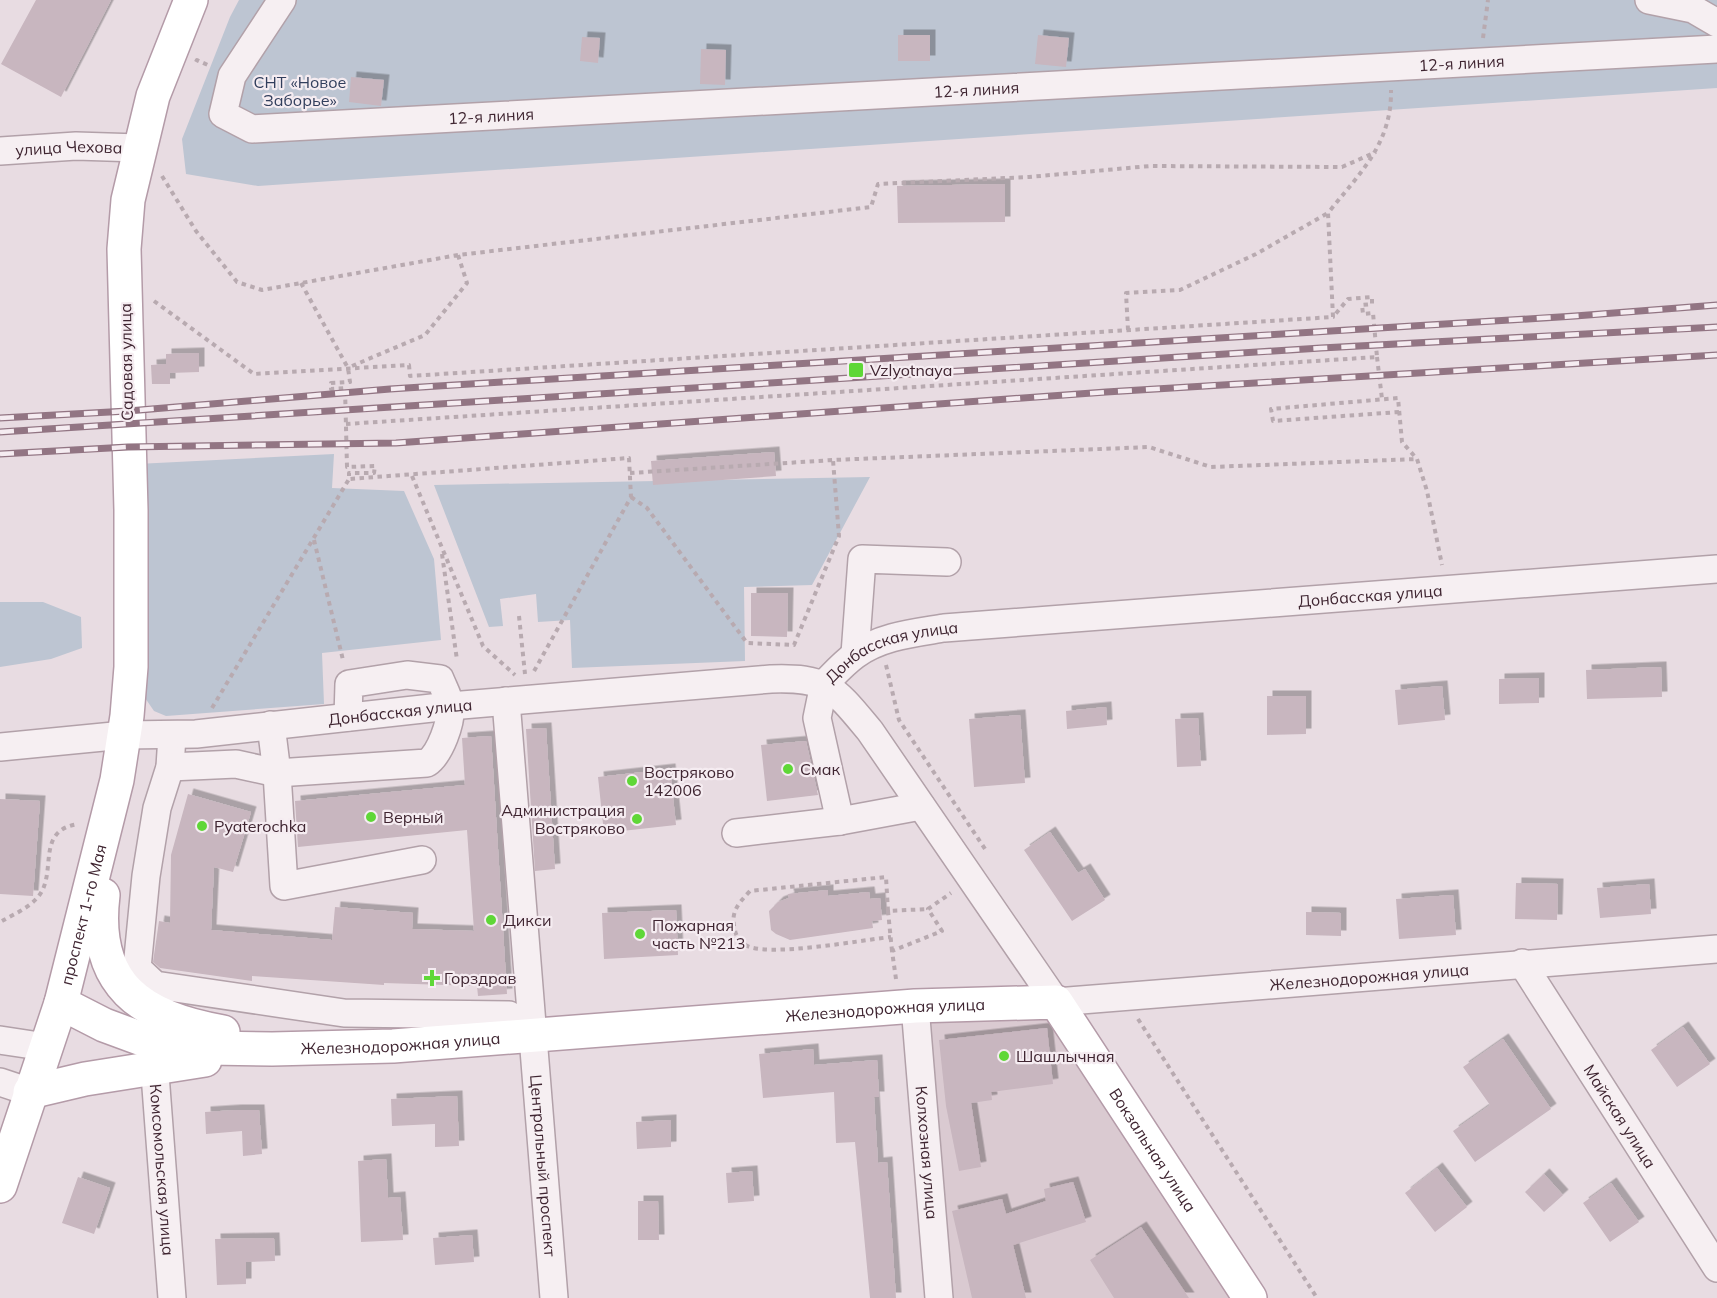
<svg xmlns="http://www.w3.org/2000/svg" width="1717" height="1298" viewBox="0 0 1717 1298" font-family="Mulish,sans-serif">
	<style>
		.built { fill: #dacad1 }
		.green { fill: #bdc5d2 }
		.building { fill: #c8b6bf; filter: url(#shadow) }
		.lines { fill: none; stroke-linecap: round; stroke-linejoin: round }
		.minor-casing { stroke: #b2a1a9; stroke-width: 30 }
		.major-casing { stroke: #b49ba8; stroke-width: 36 }
		.path { stroke: #b8aab0; stroke-width: 4; stroke-dasharray: 4.5 4.5; stroke-linecap: butt }
		.minor { stroke: #f6eff2; stroke-width: 27 }
		.major { stroke: #fff; stroke-width: 33 }
		.rail-casing { stroke: #927583; stroke-width: 7 }
		.rail { stroke: #f5ecf1; stroke-width: 4.5; stroke-dasharray: 14; stroke-linecap: butt }
		.poi-dot { fill: #5fd737; stroke: #f5ecf1; stroke-width: 2 }
		.labels { text-anchor: middle; stroke-width: 4.5; stroke-linejoin: round; paint-order: stroke }
		.street-label { font-size: 16px; fill: #3f2531; stroke: #f5ecf1 }
		.park-label { font-size: 16px; fill: #313e5c; stroke: #f5ecf1 }
		.poi-label { font-size: 16px; fill: #3f2531; stroke: #f5ecf1; text-anchor: start }
	</style>
	<defs>
		<filter id="shadow"><feDropShadow dx="5.5" dy="-5.5" stdDeviation="0" flood-color="#0004"/></filter>
	</defs>
	<rect width="100%" height="100%" fill="#e8dce2"/>
	<!-- built -->
	<path class="built" d="M1053,1018L1234,1298H954L925,1022Z"/>
	<!-- green -->
	<path class="green" d="M239,0H1717V88L258,186L186,174L182,139L230,17Z
		M334,454L332,488L404,491L434,559L441,640L322,653L324,704L166,716L154,711L143,695L137,464Z
		M870,477L812,585L744,587L745,661L572,668L570,620L538,622L536,594L500,599L503,626L489,627L434,485Z
		M0,602H43L81,617L82,648L51,659L0,667Z"/>
	<!-- building -->
	<path class="building" d="M36,0H111L61,97L1,64Z
		M898,35H930V61H898Z
		M1038,35L1069,38L1066,67L1035,64Z
		M582,37L600,38L598,63L580,61Z
		M701,49L726,50L725,85L700,84Z
		M351,77L384,80L381,106L349,102Z
		M1005,184V222L898,223L897,186Z
		M199,353V372L170,373V384H152L151,365L166,364V354Z
		M774,452L776,476L653,485L651,461Z
		M751,593H788L787,637L751,636Z
		M1661,667L1662,697L1587,699L1586,670Z
		M1539,678V703L1499,704V679Z
		M1442,686L1445,720L1398,725L1395,690Z
		M1267,696H1306V734L1267,735Z
		M1106,707L1107,725L1067,729L1066,711Z
		M1020,715L1025,783L974,787L969,719Z
		M1198,718L1201,766L1177,767L1175,719Z
		M546,728L555,869L535,871L526,729Z
		M491,736L507,994L478,996L477,986L384,983V985L252,976V981L160,968L153,962L159,921L170,923L171,855L188,794L251,812L233,872L214,867L211,930L332,940L335,907L413,913L412,929L474,931L467,830L298,847L295,801L465,785L462,738Z
		M806,741L818,795L767,801L761,745Z
		M670,769L676,825L604,833L598,777Z
		M0,799L40,801L33,896L0,894Z
		M1050,832L1078,873L1085,869L1105,900L1072,921L1024,850Z
		M1516,883L1558,884L1557,920L1515,919Z
		M1649,884L1651,914L1600,918L1597,888Z
		M828,890V896L869,892L870,899L880,898L882,920L872,921L873,928L790,940L776,934L771,930L769,911L778,902L789,898L788,894Z
		M1453,895L1456,935L1399,939L1396,899Z
		M676,910L678,955L604,959L602,913Z
		M1306,912L1341,913V936L1306,935Z
		M1683,1027L1710,1064L1677,1087L1651,1050Z
		M1047,1028L1053,1084L991,1092L992,1100L971,1103L981,1167L959,1171L946,1106L939,1040Z
		M1503,1039L1551,1109L1475,1162L1453,1131L1490,1105L1463,1067Z
		M813,1049L814,1065L877,1060L879,1097H874L878,1163L887,1162L896,1298H870L855,1142L836,1143L834,1092L763,1098L759,1054Z
		M457,1096L459,1146L435,1147V1124L392,1126L391,1099Z
		M236,1110H259L262,1154L243,1156L242,1131L206,1134L205,1112Z
		M671,1120V1147L637,1149L636,1122Z
		M386,1159L388,1198L400,1197L403,1240L361,1242L358,1161Z
		M1437,1168L1467,1207L1435,1232L1405,1193Z
		M752,1171L754,1201L728,1203L726,1173Z
		M1544,1174L1563,1195L1544,1212L1525,1192Z
		M78,1177L110,1188L94,1234L62,1223Z
		M1073,1182L1086,1222L1013,1245L1026,1298H972L952,1211L1002,1199L1006,1214L1046,1201L1044,1189Z
		M1611,1183L1639,1222L1610,1242L1583,1203Z
		M638,1201H658L659,1240H638Z
		M1141,1227L1189,1298H1114L1090,1260Z
		M472,1235L474,1262L435,1265L433,1238Z
		M274,1238L275,1261L246,1262V1284L217,1285L215,1239Z"/>
	<g class="lines">
		<!-- minor casing -->
		<g class="minor-casing">
			<g id="minor">
				<path id="s1" d="M282,0L232,76L223,114L252,129L1717,49"/>
				<path d="M1649,0L1693,9L1717,23"/>
				<path id="s2" d="M0,151L76,146L139,148"/>
				<path d="M855,654L862,559L947,562"/>
				<path id="s3" d="M824,684C834,674 844,663 855,655C881,636 914,633 944,628L1717,569"/>
				<path d="M824,684L817,718L840,821"/>
				<path id="s4" d="M506,701L554,1298"/>
				<path d="M271,725L277,773L284,886L422,860"/>
				<path d="M172,736L170,767L157,808L146,876L137,968L155,985L344,1013L509,1015"/>
				<path id="s5" d="M0,747L124,735L196,734L450,706L771,679C828,677 835,689 870,731L1056,1002L1717,949"/>
				<path d="M170,767L236,764L277,773L427,763C440,754 452,722 450,706C449,697 443,687 440,679L407,675L349,684L348,717"/>
				<path d="M736,833L840,821L921,806"/>
				<path id="s6" d="M1522,963L1717,1268"/>
				<path id="s7" d="M915,1006L939,1298"/>
				<path d="M0,1040L46,1047"/>
				<path id="s8" d="M153,1048L172,1298"/>
				<path d="M0,1082L30,1092"/>
			</g>
		</g>
		<!-- major casing -->
		<g class="major-casing">
			<g id="major">
				<path d="M103,895C92,985 141,1018 223,1032"/>
				<path id="s9" d="M61,1003L104,1025L142,1039L207,1048L272,1049L393,1046L915,1006L1056,1002L1250,1298"/>
				<path d="M30,1092L85,1079L205,1060"/>
				<path id="s10" d="M0,1186L61,1003L117,780L127,716L131,667V510L124,249L128,200L153,96L191,0"/>
			</g>
		</g>
		<!-- path -->
		<path class="path" d="M1483,38L1488,0
			M196,62L197,60L210,66
			M162,176L196,231L237,282L262,290L458,255
			M301,283L348,368L350,382L331,383V389L345,388L347,467L375,466L374,473H349V479L629,458L631,497L533,673
			M154,301L254,374L409,365L410,376L1333,317L1328,213C1359,174 1392,144 1391,90
			M1128,330L1126,293L1180,290L1256,254L1328,213
			M1377,357L1382,399
			M352,366L425,335L467,283L458,255L871,207L878,184L1029,177L1150,166L1342,167L1376,152
			M1399,412L1273,421L1271,409L1398,398L1402,442L1417,459L1427,491L1442,565
			M346,424L1377,357L1373,313L1363,314L1362,305L1372,304V297L1348,299L1333,317
			M630,473L833,460L1149,447L1211,467L1417,459
			M412,476L483,646L515,675
			M631,497L647,508L747,643L794,645L839,536L833,460
			M314,540L343,660
			M442,554L457,660
			M519,616L525,674
			M886,665L899,720L987,852
			M212,708L349,479
			M888,911L886,877L750,891C738,904 730,912 735,930C736,936 740,943 745,945C767,958 861,940 891,937
			M2,921C16,913 36,905 43,889C54,864 39,830 78,824
			M892,951L888,911L928,909
			M896,979L892,951L942,931L928,909L951,893
			M1138,1019L1317,1298"/>
		<!-- minor -->
		<use href="#minor" class="minor"/>
		<!-- major -->
		<use href="#major" class="major"/>
		<!-- rail casing -->
		<g class="rail-casing">
			<path id="rail" d="M0,418L128,411L390,389L1575,316L1717,305
				M0,432L1321,348L1717,327
				M0,454L128,447L396,443L1106,392L1717,355"/>
		</g>
		<!-- rail -->
		<use href="#rail" class="rail"/>
	</g>
	<!-- markers -->
	<g class="poi-dot">
		<rect x="848" y="362" width="16" height="16" rx="3"/>
		<circle cx="788" cy="769" r="6"/>
		<circle cx="632" cy="781" r="6"/>
		<circle cx="371" cy="817" r="6"/>
		<circle cx="637" cy="819" r="6"/>
		<circle cx="202" cy="826" r="6"/>
		<circle cx="491" cy="920" r="6"/>
		<circle cx="640" cy="934" r="6"/>
		<path d="M429 969h6v6h6v6h-6v6h-6v-6h-6v-6h6z"/>
		<circle cx="1004" cy="1056" r="6"/>
	</g>
	<g class="labels">
		<!-- street labels -->
		<g class="street-label">
			<text dy="6" stroke="none"><textPath href="#s1" startOffset="1374">12-я линия</textPath></text>
			<text dy="6" stroke="none"><textPath href="#s1" startOffset="888">12-я линия</textPath></text>
			<text dy="6" stroke="none"><textPath href="#s1" startOffset="402">12-я линия</textPath></text>
			<text dy="6" stroke="none"><textPath href="#s2" startOffset="69">улица Чехова</textPath></text>
			<text transform="translate(126 362) rotate(-91)" y="6">Садовая улица</text>
			<text dy="6" stroke="none"><textPath href="#s3" startOffset="564">Донбасская улица</textPath></text>
			<text dy="6" stroke="none"><textPath href="#s3" startOffset="78">Донбасская улица</textPath></text>
			<text dy="6" stroke="none"><textPath href="#s5" startOffset="402">Донбасская улица</textPath></text>
			<text dy="6" stroke="none"><textPath href="#s10" startOffset="284">проспект 1-го Мая</textPath></text>
			<text dy="6" stroke="none"><textPath href="#s5" startOffset="1536">Железнодорожная улица</textPath></text>
			<text dy="6" stroke="none"><textPath href="#s9" startOffset="834">Железнодорожная улица</textPath></text>
			<text dy="6" stroke="none"><textPath href="#s9" startOffset="348">Железнодорожная улица</textPath></text>
			<text dy="6" stroke="none"><textPath href="#s6" startOffset="182">Майская улица</textPath></text>
			<text dy="6" stroke="none"><textPath href="#s9" startOffset="1182">Вокзальная улица</textPath></text>
			<text dy="6" stroke="none"><textPath href="#s7" startOffset="147">Колхозная улица</textPath></text>
			<text dy="6" stroke="none"><textPath href="#s4" startOffset="466">Центральный проспект</textPath></text>
			<text dy="6" stroke="none"><textPath href="#s8" startOffset="122">Комсомольская улица</textPath></text>
		</g>
		<!-- park labels -->
		<g class="park-label">
			<text x="300" y="88">СНТ «Новое<tspan x="300" dy="18">Заборье»</tspan></text>
		</g>
		<!-- poi labels -->
		<g class="poi-label">
			<text x="870" y="376">Vzlyotnaya</text>
			<text x="800" y="775">Смак</text>
			<text x="644" y="778">Востряково<tspan x="644" dy="18">142006</tspan></text>
			<text x="625" y="816" text-anchor="end">Администрация<tspan x="625" dy="18">Востряково</tspan></text>
			<text x="383" y="823">Верный</text>
			<text x="214" y="832">Pyaterochka</text>
			<text x="503" y="926">Дикси</text>
			<text x="652" y="931">Пожарная<tspan x="652" dy="18">часть №213</tspan></text>
			<text x="444" y="984">Горздрав</text>
			<text x="1016" y="1062">Шашлычная</text>
		</g>
	</g>
</svg>
